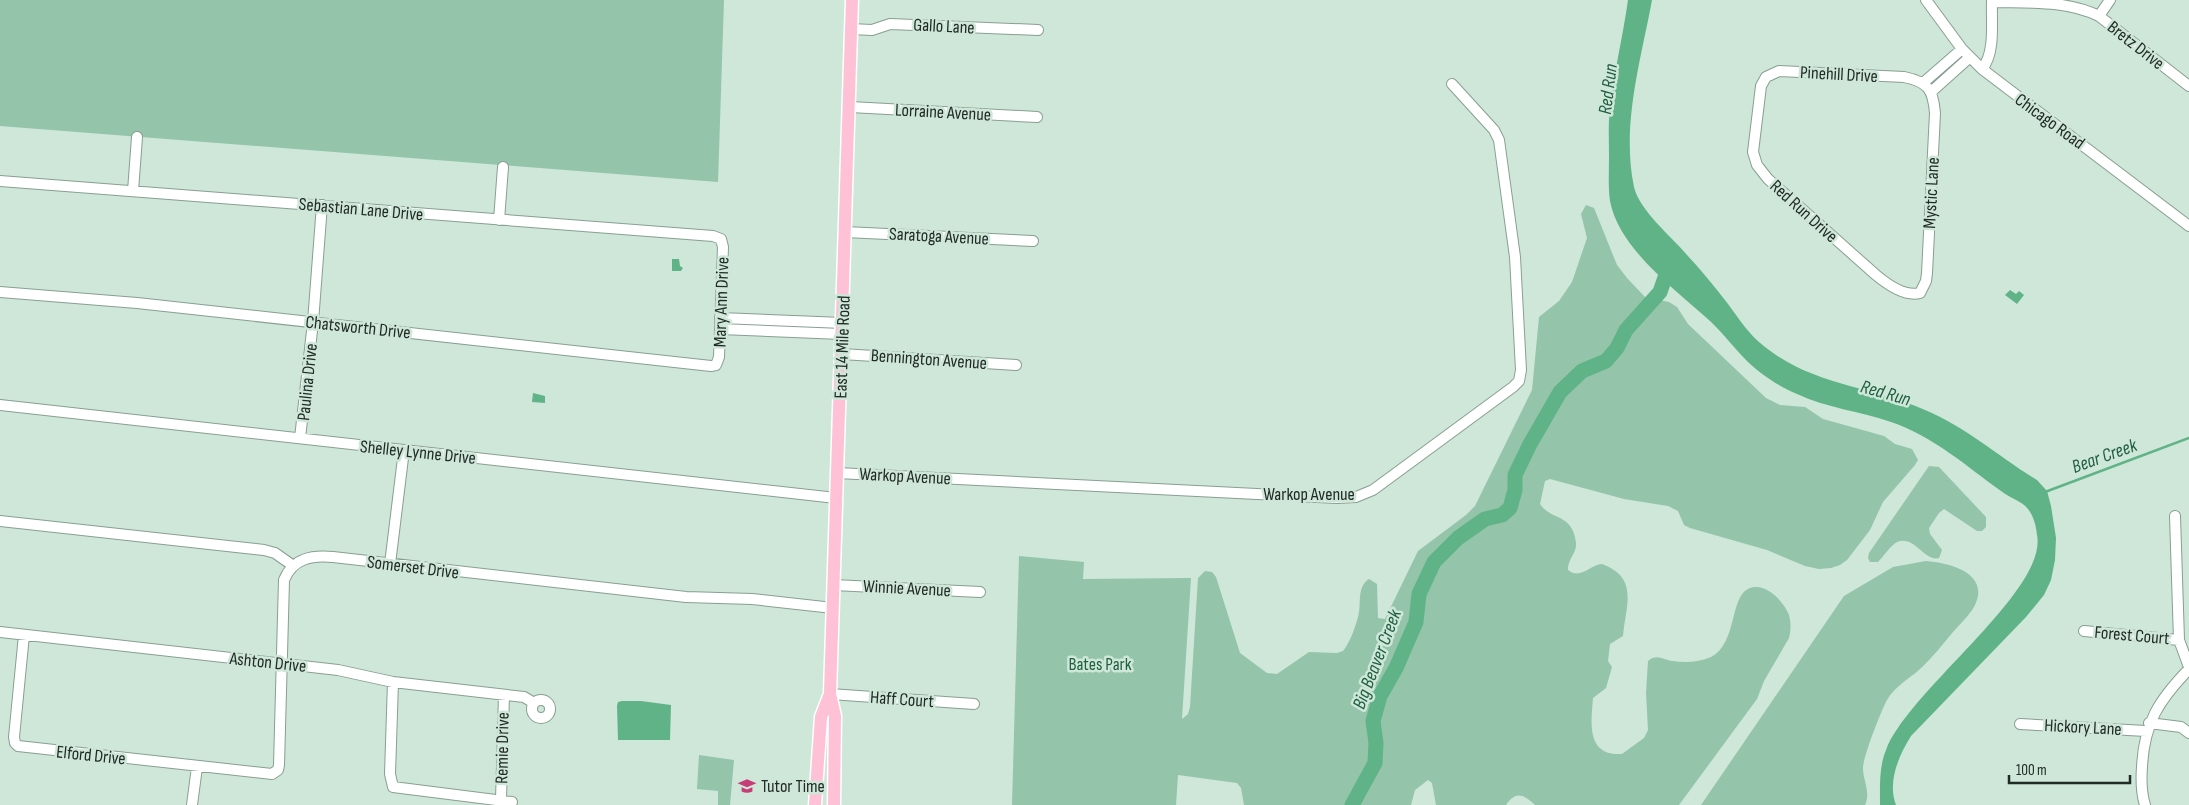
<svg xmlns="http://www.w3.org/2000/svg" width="2189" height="805" viewBox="0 0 2189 805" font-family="'Sofia Sans Condensed',sans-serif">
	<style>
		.green { fill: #94c4a9 }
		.water { fill: #5fb387 }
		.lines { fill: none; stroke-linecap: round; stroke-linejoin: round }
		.stream { stroke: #5fb387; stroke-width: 2.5 }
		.river { stroke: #5fb387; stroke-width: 15 }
		.minor-casing { stroke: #889f91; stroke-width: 12 }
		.major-casing { stroke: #fff; stroke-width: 15 }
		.minor { stroke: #fff; stroke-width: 10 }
		.major { stroke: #fec1d6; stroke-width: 12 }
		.labels { text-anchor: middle; stroke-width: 5; stroke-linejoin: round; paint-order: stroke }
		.street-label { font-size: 18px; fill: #212a25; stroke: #cee7d8 }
		.park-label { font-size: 18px; fill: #216042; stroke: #cee7d8 }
		.poi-label { font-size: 18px; fill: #212a25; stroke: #cee7d8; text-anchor: start }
		.water-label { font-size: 19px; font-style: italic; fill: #1f5e40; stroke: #cee7d8 }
	</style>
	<rect width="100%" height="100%" fill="#cee7d8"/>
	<!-- green -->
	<path class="green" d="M0,0H724L718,182L0,126Z
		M1586,205L1594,208L1617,265L1627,278L1645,297L1669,302L1677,307L1688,324L1766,398L1780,405L1805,407L1823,419L1884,436L1895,444L1912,449L1918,460L1915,465L1883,502L1870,530L1847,560L1840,565L1831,568L1819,569L1805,566L1767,550L1690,528L1684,525L1678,511L1668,506L1624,499L1550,479L1545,481L1540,504C1551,521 1573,513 1576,543C1577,553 1567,560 1568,570C1580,580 1590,565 1602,564C1639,578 1626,604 1623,636L1610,644L1608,661L1612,667L1606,688L1593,698C1591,723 1586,756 1622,754L1644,738L1648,730L1646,693L1648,661C1657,653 1663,660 1673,661C1685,663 1700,662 1711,657C1737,644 1730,597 1748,589C1764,581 1783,600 1789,615C1791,623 1791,630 1789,638L1764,681L1757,699L1679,805H1535C1524,795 1516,790 1506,805H1436L1432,783L1428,780L1415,790L1411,805H1244L1241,788L1237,783L1178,775L1176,805H1012L1019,556L1084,562L1083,579L1191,578L1182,719L1188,714L1190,707L1198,578L1205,571L1212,572L1216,577L1240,653L1267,673L1277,674L1309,652L1337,653L1343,651C1350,642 1355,628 1358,617C1362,605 1356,587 1369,579L1377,584L1378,618L1385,619L1418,551L1466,515L1475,506L1532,390L1539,317L1559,301L1572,282L1587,238L1581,214Z
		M1929,466L1939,467L1986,517V527L1982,531H1977L1944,509L1939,513L1929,528L1930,534L1942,550L1939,558C1924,562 1915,535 1897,542C1890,546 1884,556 1878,562H1870L1868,558L1869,553Z
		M1926,561C1950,563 1990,573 1975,605C1970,615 1960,624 1953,632C1943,644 1932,658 1920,669C1909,679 1895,686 1887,700C1881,711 1863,757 1863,768C1863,781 1871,792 1865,805H1701L1844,596L1893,567Z
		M699,755L734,760L730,805H718V791L697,789Z"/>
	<!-- water -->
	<path class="water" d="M1628,0H1652C1641,60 1621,125 1634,187C1639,210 1672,237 1687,255C1702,271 1715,287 1728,304C1740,320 1749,335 1765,347C1814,386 1870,386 1925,410C1966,427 1999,457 2037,480L2047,491L2051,506L2056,538L2055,560L2051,580L2044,595L2026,617L1911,736C1899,755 1887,782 1896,805H1880V803C1880,785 1879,767 1886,750C1909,690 2048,591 2037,535C2036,526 2034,517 2028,509C2022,501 2010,498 2001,491C1966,466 1933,436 1891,422C1860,411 1826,408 1797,394C1780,387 1760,374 1747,361C1734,348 1723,333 1710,321C1676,290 1619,249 1610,201C1608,187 1609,171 1609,157C1609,141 1608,124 1610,108C1614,72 1623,36 1628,0Z
		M672,259H679L680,266L683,268L681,271H672Z
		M2010,290L2016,294L2019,291L2024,295L2017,304L2005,295Z
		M533,393L545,396V403L532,402Z
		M622,701H641L671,705L670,740H618L617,706L618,702Z"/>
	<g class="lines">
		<!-- stream -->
		<path class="stream" d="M2045,492L2189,438"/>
		<!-- river -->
		<path class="river" d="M1352,805L1375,763L1376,743L1373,721L1380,696L1396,668L1416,622L1419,594L1434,562L1458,538L1485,519L1502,515L1510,508L1515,490V475L1530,444L1560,392L1582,371L1606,361L1617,348L1626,330L1660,292L1670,263"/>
		<!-- minor casing -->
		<g class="minor-casing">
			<path id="minor" d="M1926,0L1962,49L1982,69L2189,226
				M1992,2C2029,3 2066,0 2099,16L2189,86
				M2099,16L2110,0
				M851,29L872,30L890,24L1038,30
				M1982,69C1996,52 1991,21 1992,0
				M1779,71L1904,77C1928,82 1933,89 1935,113L1927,273L1926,281L1920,293C1905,297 1888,285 1876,275L1768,179L1757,165L1753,152L1761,86L1766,77Z
				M1923,83L1962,49
				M1931,92L1970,57
				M850,107L1037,117
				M0,181L713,236L721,239L723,247L719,357L716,365L711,366L137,303L0,292
				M133,191L137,137
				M499,220L503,167
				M845,232L1033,241
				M720,318L843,323
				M720,329L842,334
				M842,354L1016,365
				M0,405L836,498
				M300,438L313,322L322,205
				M837,473L1337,498L1356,497L1373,490L1513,387L1519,381L1521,370L1515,257L1499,140L1494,130L1452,84
				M2175,516L2179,640L2189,667
				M0,521L264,550L275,553L292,565
				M390,564L404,450
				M833,585L980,592
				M2084,631L2179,640
				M0,632L338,670L393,682L524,697L534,703
				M24,635L14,737L15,743L18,746L272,774L278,770L279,765L284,580C293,558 312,555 333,557L686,597L752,599L833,608
				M393,682L390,774L393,787L512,802
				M830,694L974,704
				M532 709a9 9 0 1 1 18 0a9 9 0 1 1-18 0Z
				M2149,723L2181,727L2189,733
				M2020,724L2146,731
				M501,800L504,695
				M192,805L197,767
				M2145,805C2141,792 2141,780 2142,767C2144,723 2159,700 2189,669"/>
		</g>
		<!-- major casing -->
		<g class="major-casing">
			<path id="major" d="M815,805L821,717L830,694
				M834,805L835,716L830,694L852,0"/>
		</g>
		<!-- minor -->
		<use href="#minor" class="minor"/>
		<!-- major -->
		<use href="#major" class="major"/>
	</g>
	<!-- icons -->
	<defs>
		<g id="school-bare" transform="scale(1.35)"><path d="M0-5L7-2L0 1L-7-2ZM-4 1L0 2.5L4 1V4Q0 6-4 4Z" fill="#c63c75" stroke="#cee7d8" stroke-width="2.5" paint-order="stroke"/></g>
	</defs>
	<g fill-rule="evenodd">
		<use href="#school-bare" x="747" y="786"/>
	</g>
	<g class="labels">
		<!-- street labels -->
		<g class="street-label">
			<text transform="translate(944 26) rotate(3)" y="6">Gallo Lane</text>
			<text transform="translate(2136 45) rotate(38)" y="6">Bretz Drive</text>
			<text transform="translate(1839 74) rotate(3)" y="6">Pinehill Drive</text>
			<text transform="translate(943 112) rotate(3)" y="6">Lorraine Avenue</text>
			<text transform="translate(2050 121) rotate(36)" y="6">Chicago Road</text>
			<text transform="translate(1931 193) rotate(-87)" y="6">Mystic Lane</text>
			<text transform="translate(361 209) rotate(5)" y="6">Sebastian Lane Drive</text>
			<text transform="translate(1804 211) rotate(42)" y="6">Red Run Drive</text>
			<text transform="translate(939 236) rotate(3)" y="6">Saratoga Avenue</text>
			<text transform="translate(721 302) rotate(-88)" y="6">Mary Ann Drive</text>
			<text transform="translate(358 327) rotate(6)" y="6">Chatsworth Drive</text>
			<text transform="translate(842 347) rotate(-88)" y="6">East 14 Mile Road</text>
			<text transform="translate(929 359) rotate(4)" y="6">Bennington Avenue</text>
			<text transform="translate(307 382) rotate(-84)" y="6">Paulina Drive</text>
			<text transform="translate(418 452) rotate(6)" y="6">Shelley Lynne Drive</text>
			<text transform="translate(905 476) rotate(3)" y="6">Warkop Avenue</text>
			<text x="1309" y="500">Warkop Avenue</text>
			<text transform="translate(413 567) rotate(7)" y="6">Somerset Drive</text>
			<text transform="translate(907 588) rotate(3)" y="6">Winnie Avenue</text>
			<text transform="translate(2132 635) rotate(5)" y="6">Forest Court</text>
			<text transform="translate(268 662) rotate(6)" y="6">Ashton Drive</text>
			<text transform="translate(902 699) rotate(4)" y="6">Haff Court</text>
			<text transform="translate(2083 727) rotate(3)" y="6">Hickory Lane</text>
			<text transform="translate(502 748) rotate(-89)" y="6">Remie Drive</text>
			<text transform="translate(91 755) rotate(6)" y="6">Elford Drive</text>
		</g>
		<!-- park labels -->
		<g class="park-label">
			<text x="1100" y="670">Bates Park</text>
		</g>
		<!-- poi labels -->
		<g class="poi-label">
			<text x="761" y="792">Tutor Time</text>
		</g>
		<!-- water labels -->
		<g class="water-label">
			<text transform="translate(1607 89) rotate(-83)" y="7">Red Run</text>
			<text transform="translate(1886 392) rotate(16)" y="7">Red Run</text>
			<text transform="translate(2104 455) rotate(-20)" y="7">Bear Creek</text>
			<text transform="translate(1376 659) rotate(-69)" y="7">Big Beaver Creek</text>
		</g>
	</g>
	<!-- scale -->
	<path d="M2009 775v8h121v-8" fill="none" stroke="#212a25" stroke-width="2.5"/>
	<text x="2016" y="775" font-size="15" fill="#212a25" stroke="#cee7d8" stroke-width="4" paint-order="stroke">100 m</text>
</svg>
